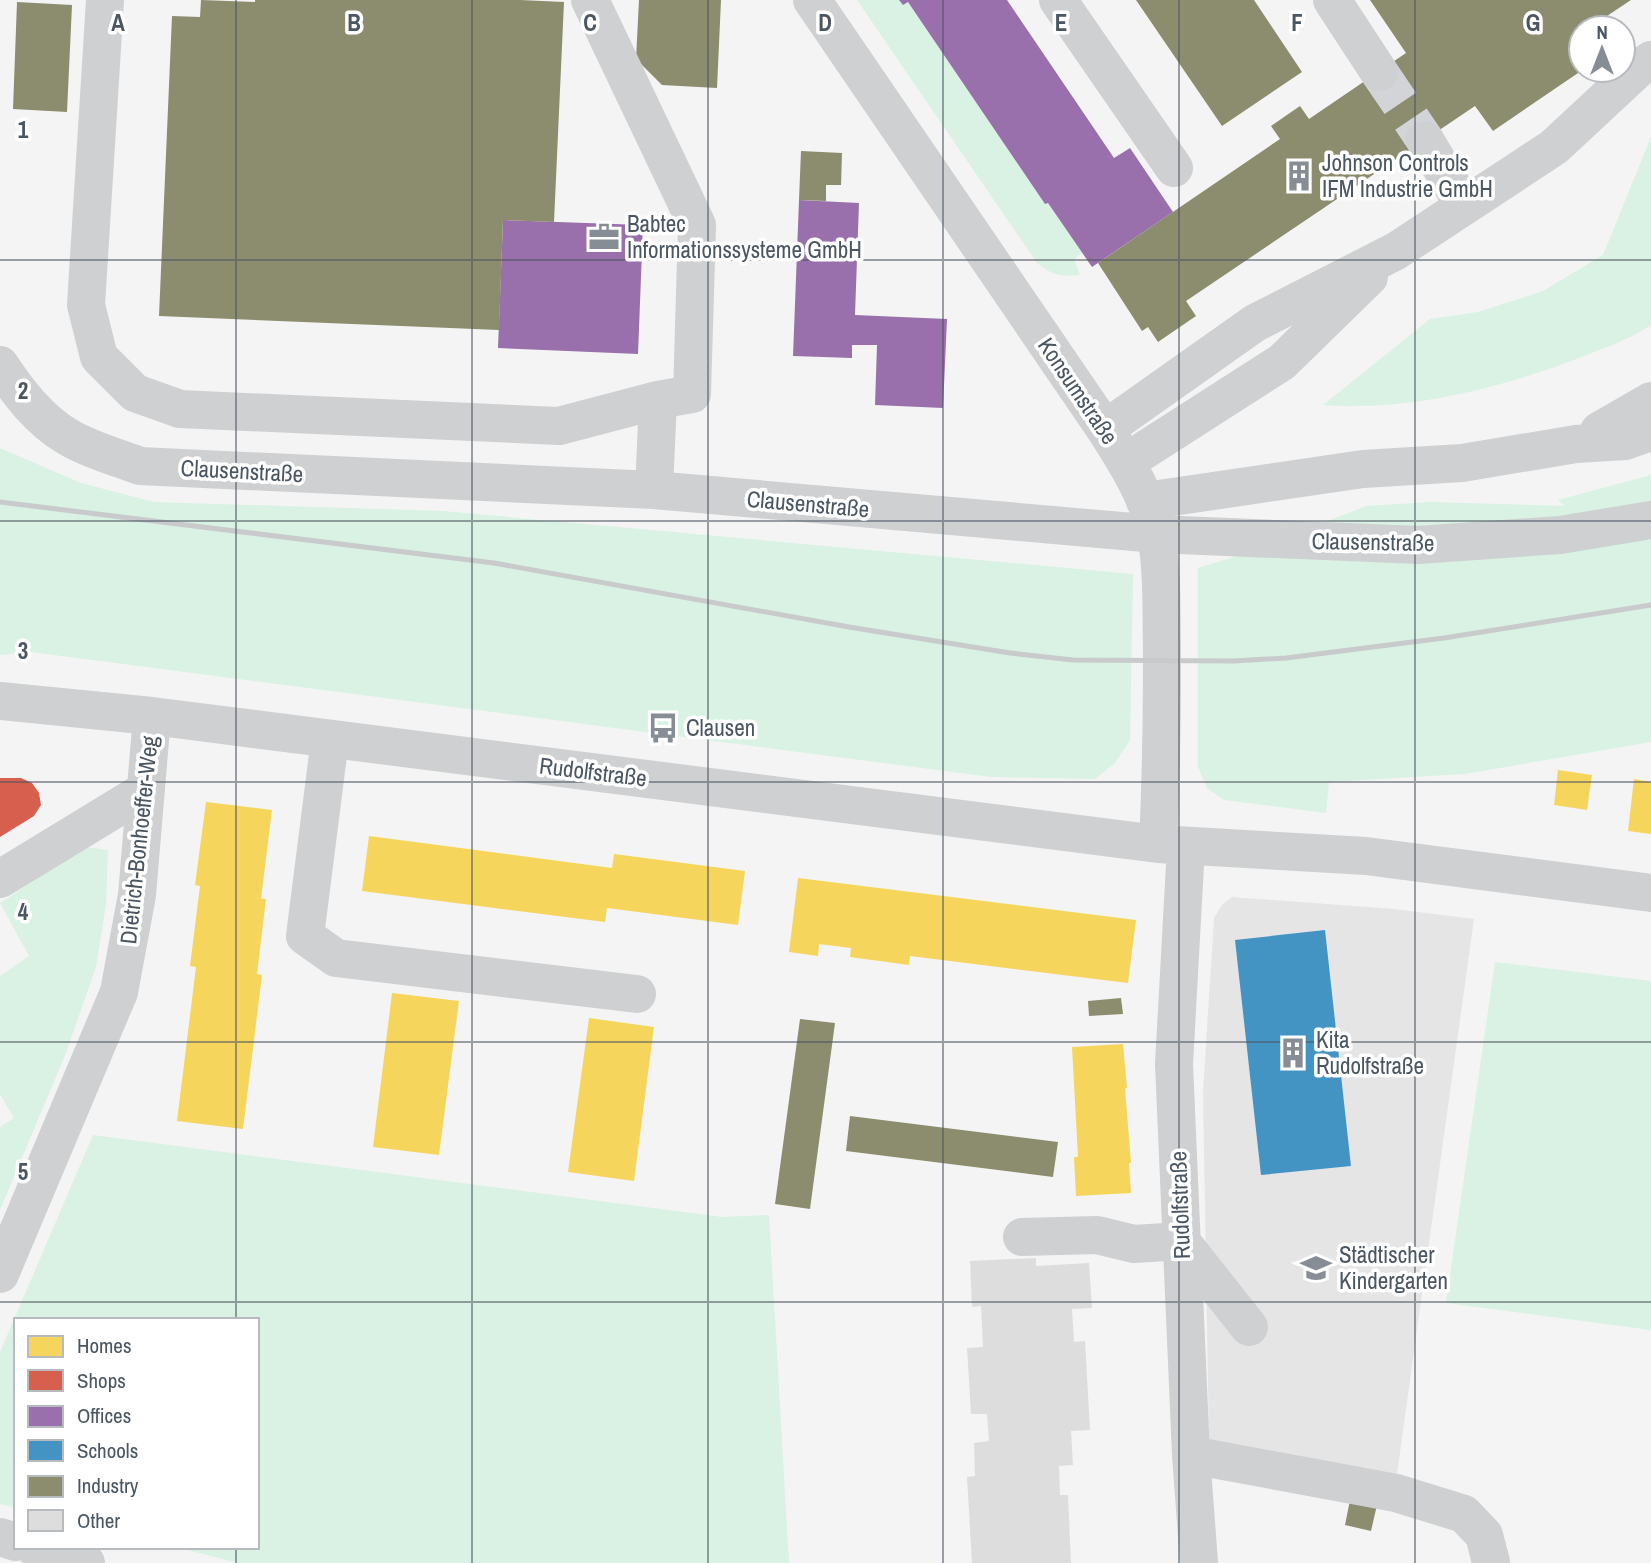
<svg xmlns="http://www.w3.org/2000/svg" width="1651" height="1563" viewBox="0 0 1651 1563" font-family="'Archivo Narrow',sans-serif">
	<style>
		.education { fill: #e6e5e6 }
		.green { fill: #d9f2e3 }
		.homes { fill: #f6d55c }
		.shops { fill: #d6604d }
		.offices { fill: #9970ab }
		.schools { fill: #4393c3 }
		.industry { fill: #8c8c6e }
		.building { fill: #ddddde }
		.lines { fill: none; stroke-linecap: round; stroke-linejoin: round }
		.minor-tunnel { stroke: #d2d4d7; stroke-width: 38; stroke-dasharray: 38 19; stroke-linecap: butt }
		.minor { stroke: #ced0d2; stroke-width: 38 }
		.rail { stroke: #c9cacc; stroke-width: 5 }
		.grid { fill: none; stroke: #4a5661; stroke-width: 2; stroke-opacity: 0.55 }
		.labels { text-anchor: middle; stroke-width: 7; stroke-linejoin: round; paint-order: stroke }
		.poi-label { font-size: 23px; fill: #4a5661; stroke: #fff; text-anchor: start }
		.street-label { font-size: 23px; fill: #4a5661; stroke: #fff }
		.grid-label { font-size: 23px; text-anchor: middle; font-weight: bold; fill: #4a5661; stroke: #fff; stroke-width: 7; stroke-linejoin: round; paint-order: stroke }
	</style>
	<rect width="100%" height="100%" fill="#f4f4f4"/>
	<!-- education -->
	<path class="education" d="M1232,897L1394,909L1474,919L1397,1474L1209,1443L1203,1093L1214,918L1222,905Z"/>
	<!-- green -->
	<path class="green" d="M857,0H899L903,5L908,2L1045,204L1048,203L1082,253L1074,259L1080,275C1061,277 1052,275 1037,263Z
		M1651,137V325C1630,339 1607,347 1584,356C1505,387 1408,412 1323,405L1430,319L1478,312L1543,291L1603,255Z
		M0,448L81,483L154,502L443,511L1133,574L1130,740L1115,763L1095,779L991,777L31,652L0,655Z
		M1651,475V742L1465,774L1329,782L1326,813L1224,800L1207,788L1198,767V568L1250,552L1366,506L1431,502L1565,506L1558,500Z
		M85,847L108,850L106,904L96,967L66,1053L0,1210V1127L14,1118L0,1094V976L29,956L0,903Z
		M1495,962L1651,981V1330L1446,1303Z
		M93,1135L722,1217L769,1215L789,1563H239L175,1547H257V1320H16V1508L0,1504V1352Z"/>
	<!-- homes -->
	<path class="homes" d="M1558,770L1592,775L1587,810L1554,805Z
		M1634,779L1651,782V834L1628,831Z
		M206,802L272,810L261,899H266L257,974L262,975L243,1129L177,1121L196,967L190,966L200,886L195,885Z
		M369,836L612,868L614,854L745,871L738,925L607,908L605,922L362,891Z
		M798,878L1136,920L1128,983L910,956L909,965L850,957L851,948L819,944L818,956L789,952Z
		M392,993L459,1001L439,1155L373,1147Z
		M589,1018L654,1027L634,1181L568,1172Z
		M1123,1044L1127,1088H1125L1131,1163H1129L1131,1193L1076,1196L1074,1157H1078L1072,1047Z"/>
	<!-- shops -->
	<path class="shops" d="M0,778H21L32,783L39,793L41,805L34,816L0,837Z"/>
	<!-- offices -->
	<path class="offices" d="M899,0H1007L1114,158L1130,148L1173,212L1092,267L1048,203L1045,204L908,2L903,5Z
		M799,200L859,203L855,315L947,319L943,408L875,405L877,345H852V358L793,356Z
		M503,220L643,225L638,354L498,348Z"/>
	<!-- schools -->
	<path class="schools" d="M1325,930L1351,1166L1261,1175L1235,940Z"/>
	<!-- industry -->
	<path class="industry" d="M201,0L255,2V0H520L564,2L554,222L503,220L499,330L159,316L172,16L200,17Z
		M639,0H721L717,88L662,85L636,59Z
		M1136,0H1254L1302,72L1222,126Z
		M1370,0H1631L1589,28H1581V34L1575,38L1581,47V71L1493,131L1475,106L1186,301L1196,316L1158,342L1148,327L1142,331L1098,263L1280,139L1271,126L1300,106L1309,119L1406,53Z
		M17,2L72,5L67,112L13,109Z
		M801,151L842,153L841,185H826V201L799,200Z
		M1121,998L1123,1014L1089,1016L1088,1001Z
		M800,1019L835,1023L810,1209L775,1204Z
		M850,1116L1058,1142L1053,1177L846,1151Z
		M1350,1500L1377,1505L1371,1531L1345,1525Z"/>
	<!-- building -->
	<path class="building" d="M1036,1258V1266L1089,1263L1092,1308L1072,1309L1074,1342L1085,1341L1090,1430L1071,1431L1073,1465L1059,1466L1060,1495H1068L1071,1563H972L967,1477L975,1476L974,1443L989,1441L987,1414H971L967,1348L983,1347L981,1306L972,1307L970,1261Z"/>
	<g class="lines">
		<!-- minor-tunnel -->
		<path class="minor-tunnel" d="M1379,72L1425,140"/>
		<!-- minor -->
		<path class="minor" d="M105,0L86,305L99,357L135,393L180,409L559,426L658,400
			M590,0L697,225L692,394L658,400L654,490
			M812,0L1105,429C1126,462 1148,496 1156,535C1163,573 1161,613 1162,652C1162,716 1161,780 1158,844
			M1058,0L1174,168
			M1332,0L1379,72
			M1425,140L1464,206
			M0,365C18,392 39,420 68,437C90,450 116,457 140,466L654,490L1156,534L1418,545L1560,535L1651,520
			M1105,429L1255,323L1396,251L1554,147L1639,68L1651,60
			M1599,431L1651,401
			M1126,462L1282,362L1369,277
			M1145,501L1363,469L1462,463L1576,444L1625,441L1651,432
			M0,701L152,716L1158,844L1366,856L1651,893
			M330,739L305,936L336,958L637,994
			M1186,847L1174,1064L1191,1455L1199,1563
			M0,879L146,790
			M1022,1237L1097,1235L1134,1244L1181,1241L1249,1327
			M0,1274L119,992L137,895L152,716
			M1191,1455L1396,1493L1464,1514L1484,1535L1491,1562
			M0,1537L16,1542
			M34,1547L86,1563"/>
		<!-- rail -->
		<path class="rail" d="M0,502L494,563L849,627L1010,653L1073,660L1233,661L1286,658L1444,638L1651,605"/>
	</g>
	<!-- grid -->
	<path class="grid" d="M236,0V1320M472,0V1563M708,0V1563M943,0V1563M1179,0V1563M1415,0V1563M0,260H1651M0,521H1651M0,782H1651M0,1042H1651M0,1302H1651M236,1547V1563"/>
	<!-- icons -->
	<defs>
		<g id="building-bare" transform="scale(2.415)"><path d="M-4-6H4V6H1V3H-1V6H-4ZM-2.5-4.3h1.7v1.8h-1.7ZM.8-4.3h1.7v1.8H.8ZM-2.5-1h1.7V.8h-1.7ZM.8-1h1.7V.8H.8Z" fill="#868d94" stroke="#fff" stroke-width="2.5" paint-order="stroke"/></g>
		<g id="office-bare" transform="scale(2.415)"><path d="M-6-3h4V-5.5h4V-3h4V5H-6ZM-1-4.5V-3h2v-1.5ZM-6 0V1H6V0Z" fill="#868d94" stroke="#fff" stroke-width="2.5" paint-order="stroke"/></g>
		<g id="bus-bare" transform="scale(2.415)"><path d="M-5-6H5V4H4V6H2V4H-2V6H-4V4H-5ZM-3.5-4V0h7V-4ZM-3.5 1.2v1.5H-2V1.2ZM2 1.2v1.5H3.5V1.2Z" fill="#868d94" stroke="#fff" stroke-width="2.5" paint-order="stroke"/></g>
		<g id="school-bare" transform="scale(2.415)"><path d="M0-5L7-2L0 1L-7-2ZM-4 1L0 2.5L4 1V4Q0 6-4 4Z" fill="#868d94" stroke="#fff" stroke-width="2.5" paint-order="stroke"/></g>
	</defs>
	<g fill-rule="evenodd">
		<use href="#building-bare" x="1299" y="176"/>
		<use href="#office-bare" x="604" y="237"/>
		<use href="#bus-bare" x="663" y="728"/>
		<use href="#building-bare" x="1293" y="1053"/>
		<use href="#school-bare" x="1316" y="1268"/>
	</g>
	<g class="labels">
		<!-- poi labels -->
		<g class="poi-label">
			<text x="1322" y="171">Johnson Controls<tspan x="1322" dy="26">IFM Industrie GmbH</tspan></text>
			<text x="627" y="232">Babtec<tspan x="627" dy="26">Informationssysteme GmbH</tspan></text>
			<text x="686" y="736">Clausen</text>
			<text x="1316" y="1048">Kita<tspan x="1316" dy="26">Rudolfstraße</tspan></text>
			<text x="1339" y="1263">Städtischer<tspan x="1339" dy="26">Kindergarten</tspan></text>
		</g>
		<!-- street labels -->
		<g class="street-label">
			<text transform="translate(1078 391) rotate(56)" y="8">Konsumstraße</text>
			<text transform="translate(242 471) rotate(3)" y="8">Clausenstraße</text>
			<text transform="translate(808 504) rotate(5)" y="8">Clausenstraße</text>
			<text transform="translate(1373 542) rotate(1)" y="8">Clausenstraße</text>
			<text transform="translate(593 772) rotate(7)" y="8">Rudolfstraße</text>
			<text transform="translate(139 840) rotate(-84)" y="8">Dietrich-Bonhoeffer-Weg</text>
			<text transform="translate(1180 1205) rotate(-92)" y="8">Rudolfstraße</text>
		</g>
	</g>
	<g class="grid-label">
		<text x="118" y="31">A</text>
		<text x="354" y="31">B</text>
		<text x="590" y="31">C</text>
		<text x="825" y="31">D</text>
		<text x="1061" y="31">E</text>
		<text x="1297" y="31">F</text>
		<text x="1533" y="31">G</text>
		<text x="23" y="138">1</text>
		<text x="23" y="399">2</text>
		<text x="23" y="659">3</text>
		<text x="23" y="920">4</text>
		<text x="23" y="1180">5</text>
	</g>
	<!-- legend -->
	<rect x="14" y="1318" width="245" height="231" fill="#ffffff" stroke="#b7bbc0" stroke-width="2"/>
	<rect x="28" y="1336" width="35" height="21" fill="#f6d55c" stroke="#b7bbc0" stroke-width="2"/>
	<text x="77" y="1353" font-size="21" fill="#4a5661">Homes</text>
	<rect x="28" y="1370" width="35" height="21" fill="#d6604d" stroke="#b7bbc0" stroke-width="2"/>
	<text x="77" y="1388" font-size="21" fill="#4a5661">Shops</text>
	<rect x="28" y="1406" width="35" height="21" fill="#9970ab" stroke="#b7bbc0" stroke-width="2"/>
	<text x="77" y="1423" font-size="21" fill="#4a5661">Offices</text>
	<rect x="28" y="1440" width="35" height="21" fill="#4393c3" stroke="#b7bbc0" stroke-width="2"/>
	<text x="77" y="1458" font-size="21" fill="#4a5661">Schools</text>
	<rect x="28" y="1476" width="35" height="21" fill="#8c8c6e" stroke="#b7bbc0" stroke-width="2"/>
	<text x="77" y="1493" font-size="21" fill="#4a5661">Industry</text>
	<rect x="28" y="1510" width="35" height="21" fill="#ddddde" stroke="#b7bbc0" stroke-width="2"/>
	<text x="77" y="1528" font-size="21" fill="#4a5661">Other</text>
	<!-- north arrow -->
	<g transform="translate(1602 49)"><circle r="33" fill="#ffffff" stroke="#b7bbc0" stroke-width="2"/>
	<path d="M0-5L12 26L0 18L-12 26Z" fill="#868d94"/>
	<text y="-10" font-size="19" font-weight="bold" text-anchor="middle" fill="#4a5661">N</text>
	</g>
</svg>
